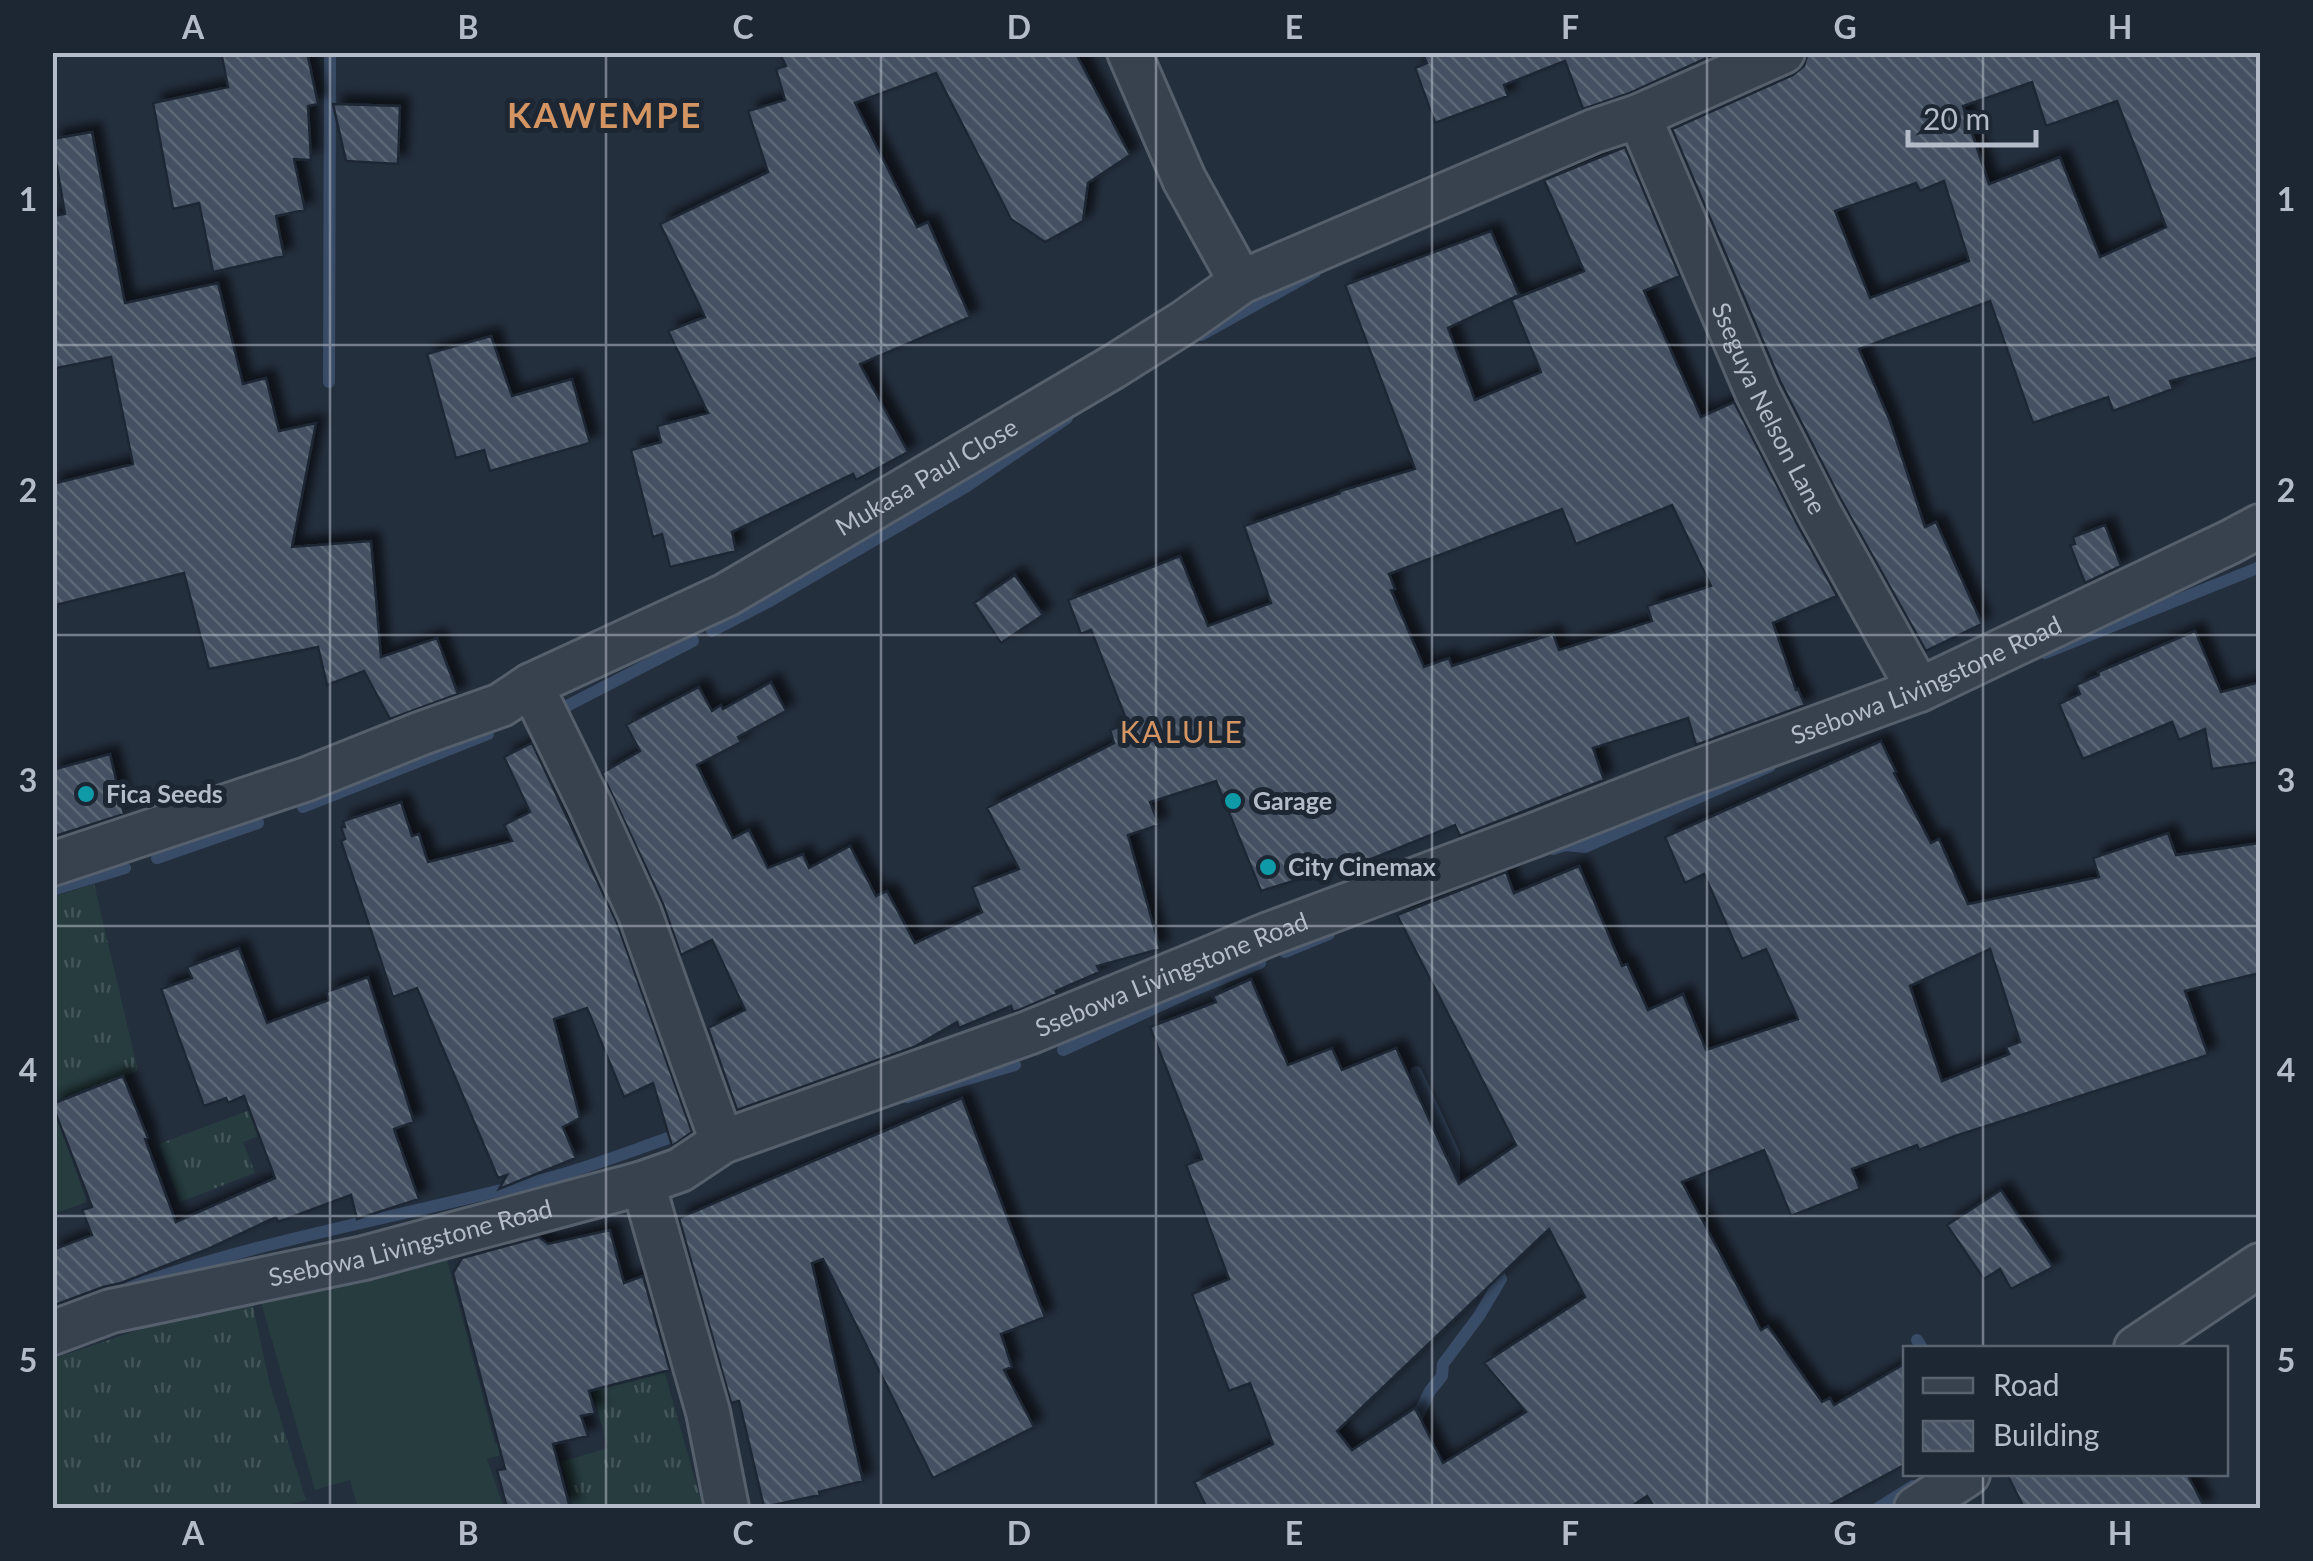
<svg xmlns="http://www.w3.org/2000/svg" width="2313" height="1561" viewBox="0 0 2313 1561" font-family="Lato,sans-serif">
	<style>
		.grass { fill: url(#grass-tufts) }
		.garden { fill: #263c3f }
		.lines { fill: none; stroke-linecap: round; stroke-linejoin: round }
		.stream { stroke: #394c67; stroke-width: 12 }
		.building { fill: url(#building-back-hatch); stroke: #1f2835; stroke-width: 2.5; fill-rule: evenodd; filter: url(#shadow) }
		.street-casing { stroke: #565f6c; stroke-width: 48 }
		.street { stroke: #38414e; stroke-width: 42 }
		.grid { fill: none; stroke: #b4bcc9; stroke-width: 2.5; stroke-opacity: 0.55 }
		.culture-dot { fill: #0f9aa8; stroke: #1d2633; stroke-width: 4 }
		.labels { text-anchor: middle; stroke-width: 10; stroke-linejoin: round; paint-order: stroke }
		.street-label { font-size: 25px; fill: #b4bcc9; stroke: #1d2633 }
		.poi-label { font-size: 25px; font-weight: bold; fill: #b4bcc9; stroke: #1d2633; text-anchor: start }
		.quarter-label { font-size: 30px; letter-spacing: 2.5px; fill: #d59563; stroke: #1d2633 }
		.district-label { font-size: 35px; font-weight: bold; letter-spacing: 2.5px; fill: #d59563; stroke: #1d2633 }
		.neatline { fill: none; stroke: #b4bcc9; stroke-width: 4 }
		.grid-label { font-size: 32px; text-anchor: middle; font-weight: bold; fill: #b4bcc9 }
	</style>
	<defs>
		<pattern id="grass-tufts" width="24" height="20" patternUnits="userSpaceOnUse" patternTransform="scale(2.5)"><rect width="24" height="20" fill="#263c3f"/><path d="M3 7l-1-3M5 7V3M7 7l1-3M15 17l-1-3M17 17v-4M19 17l1-3" fill="none" stroke="#435659"/></pattern>
		<pattern id="building-back-hatch" width="6" height="6" patternUnits="userSpaceOnUse" patternTransform="scale(2.5)"><rect width="6" height="6" fill="#455162"/><path d="M-1 5l2 2M0 0l6 6M5-1l2 2" fill="none" stroke="#5d6877"/></pattern>
		<filter id="shadow"><feDropShadow dx="9" dy="-9" stdDeviation="5" flood-color="#0009"/></filter>
	</defs>
	<rect width="100%" height="100%" fill="#242f3e"/>
	<!-- grass -->
	<path class="grass" d="M94,884L138,1071L56,1100L53,1090V897Z
		M269,1103L279,1128L243,1142L255,1173L180,1202L159,1144Z
		M250,1293L270,1385L306,1500L278,1508H53L52,1359Z
		M647,1310L703,1508H574L561,1462L608,1448L575,1330Z"/>
	<!-- garden -->
	<path class="garden" d="M52,1103L87,1202L53,1214H52Z
		M444,1248L495,1443L506,1444L509,1453L487,1459L504,1508H358L350,1480L315,1490L260,1299Z"/>
	<g class="lines">
		<!-- stream -->
		<path class="stream" d="M1201,335L1315,272
			M329,382L330,52
			M712,631L768,602L967,486L1067,418
			M2045,653L2260,567
			M561,709L693,641
			M303,807L488,734
			M1553,849L1565,845L1585,847L1770,766
			M157,858L258,823
			M52,890L125,868
			M1285,952L1329,934
			M1063,1050L1192,991L1260,963
			M1416,1072L1454,1154V1183L1458,1190
			M907,1097L1015,1065
			M130,1287C265,1238 407,1216 545,1179C592,1167 638,1148 683,1133
			M1917,1340L1922,1348
			M1412,1428L1430,1391L1442,1376L1443,1364L1479,1316L1501,1279L1492,1263
			M1878,1508L1913,1486"/>
	</g>
	<!-- building -->
	<path class="building" d="M221,52H307L318,104L308,106L311,160L294,159L305,210L276,216L284,256L213,272L199,203L173,209L153,103L228,87Z
		M779,52H1075L1130,155L1088,183L1083,221L1045,242L1011,219L936,73L855,103L917,227L928,222L970,317L860,364L908,452L856,480L853,474L732,532L736,551L670,567L662,534L653,537L631,450L661,442L657,426L708,413L668,331L705,317L660,224L768,172L748,111L785,100L776,69L786,66Z
		M1422,52H1720L1630,93L1583,109L1565,61L1504,85L1508,96L1435,123L1415,68L1427,63Z
		M1808,52H2260V357L2170,381L2173,389L2113,411L2108,397L2033,423L1990,301L1859,349L1890,421L1925,527L1936,522L1982,624L1926,651L1840,498L1780,381L1672,129L1793,75L1804,66ZM2032,82L2046,126L2117,101L2166,227L2100,257L2060,157L1989,184L1963,106ZM1944,181L1969,261L1870,298L1835,211L1916,183L1920,191Z
		M333,104L400,106L398,164L346,161Z
		M92,132L125,303L218,283L243,384L266,378L279,431L316,423L292,547L371,541L381,657L437,638L458,694L390,719L364,671L327,685L318,647L209,669L184,573L52,606V484L133,464L111,357L52,369V216L65,214L52,139Z
		M1625,147L1680,276L1644,291L1701,417L1734,402L1796,522L1837,596L1773,623L1796,690L1798,689L1805,705L1696,745L1688,718L1593,748L1604,780L1460,836L1455,825L1359,864L1358,861L1261,891L1216,781L1150,802L1159,825L1128,835L1160,949L1097,966L1100,972L1056,991L1057,994L1019,1010L1013,1012L1011,1006L959,1028L957,1022L914,1047L737,1110L708,1028L745,1010L712,940L681,955L663,904L602,773L640,751L626,725L699,687L712,711L721,705L723,709L771,682L786,711L738,737L741,742L697,765L733,838L749,830L768,868L803,854L809,868L850,846L876,896L887,891L915,943L982,912L972,887L1019,869L987,808L1114,743L1110,730L1128,724L1091,630L1081,634L1068,600L1180,556L1208,626L1271,603L1244,526L1340,493V491L1415,469L1345,285L1491,231L1519,295L1448,328L1475,400L1541,372L1511,300L1584,271L1544,180ZM1672,505L1711,586L1647,606L1652,621L1559,650L1553,634L1452,666L1449,658L1424,667L1391,590L1395,589L1389,574L1562,509L1576,544Z
		M491,336L512,396L572,379L590,443L490,471L484,450L456,458L427,354Z
		M2105,525L2121,566L2085,583L2070,545L2075,544L2073,537Z
		M1015,575L1043,615L1001,643L974,603Z
		M2195,631L2221,692L2260,682V762L2212,769L2205,729L2179,740L2172,722L2083,759L2059,704L2080,694L2076,685L2099,675L2098,672Z
		M1881,741L1896,772L1894,773L1931,843L1939,839L1968,904L2099,877L2093,858L2168,833L2176,855L2260,843V973L2185,991L2208,1055L1955,1136L1919,1150L1917,1145L1852,1169L1860,1189L1791,1216L1764,1150L1682,1182L1761,1330L1768,1326L1822,1402L1830,1398L1834,1405L1906,1363V1464L1824,1508H1655L1647,1496L1629,1508H1207L1194,1482L1273,1444L1250,1383L1229,1391L1192,1294L1229,1279L1186,1165L1202,1159L1150,1027L1216,1002L1213,996L1251,979L1288,1065L1332,1048L1342,1070L1396,1048L1459,1184L1516,1145L1397,915L1506,872L1514,893L1579,866L1622,966L1627,964L1648,1010L1683,994L1706,1050L1798,1019L1766,949L1742,959L1704,874L1685,883L1665,837ZM1990,949L2020,1042L2006,1047L2009,1054L1942,1081L1910,986ZM1549,1229L1585,1297L1484,1363L1526,1412L1443,1463L1415,1408L1352,1450L1337,1431Z
		M532,743L617,923L692,1132L672,1146L653,1083L624,1097L587,1008L554,1019L580,1118L563,1127L576,1158L499,1189L507,1175L498,1178L417,988L393,997L341,841L345,839L341,827H345L343,821L401,802L412,836L419,834L428,862L512,841L504,825L530,812L504,757Z
		M110,754L124,814L52,837V770Z
		M239,948L267,1023L329,1000L326,992L368,977L414,1122L394,1129L419,1199L357,1219L351,1195L278,1222L276,1217L208,1249L121,1283L103,1287L52,1306V1250L92,1235L82,1210L92,1207L52,1104L123,1076L148,1138L145,1139L176,1222L275,1178L244,1096L228,1103L226,1098L204,1106L161,989L192,978L187,967Z
		M962,1098L1045,1317L1001,1334L1012,1367L1004,1370L1034,1427L933,1478L823,1259L812,1263L863,1481L819,1492L820,1495L764,1507L739,1401L731,1403L679,1218Z
		M2001,1190L2053,1267L2011,1289L2000,1269L1984,1279L1947,1225Z
		M610,1230L624,1283L643,1276L670,1370L589,1391L595,1413L581,1416L588,1436L553,1444L570,1508H507L497,1470L505,1469L453,1273L462,1258L539,1237L548,1244Z
		M2007,1474H2187L2205,1508H2024Z"/>
	<g class="lines">
		<!-- street casing -->
		<g class="street-casing">
			<g id="street">
				<path d="M1129,52L1184,179L1241,282"/>
				<path id="s1" d="M1639,116L1757,392L1818,510L1919,690"/>
				<path d="M531,685L590,805L640,914L722,1142"/>
				<path id="s2" d="M52,864L307,779L422,733L501,705L531,685L726,595L1113,367L1186,321L1241,282L1594,131L1639,116L1783,52"/>
				<path d="M643,1183L708,1412L727,1508"/>
				<path id="s3" d="M52,1333L111,1311L364,1258L643,1183L680,1170L722,1142L1028,1033L1269,934L1534,835L1679,778L1919,690L2230,542L2260,526"/>
				<path d="M2136,1348L2260,1265"/>
				<path d="M1916,1508L1968,1474"/>
			</g>
		</g>
		<!-- street -->
		<use href="#street" class="street"/>
	</g>
	<!-- grid -->
	<path class="grid" d="M330,52V1508M606,52V1508M881,52V1508M1156,52V1508M1432,52V1508M1707,52V1508M1983,52V1348M52,345H2260M52,635H2260M52,926H2260M52,1216H2260M1983,1474V1508"/>
	<!-- markers -->
	<g class="culture-dot">
		<circle cx="86" cy="794" r="10"/>
		<circle cx="1233" cy="801" r="10"/>
		<circle cx="1268" cy="867" r="10"/>
	</g>
	<g class="labels">
		<!-- street labels -->
		<g class="street-label">
			<text dy="9" stroke="none"><textPath href="#s1" startOffset="320">Sseguya Nelson Lane</textPath></text>
			<text dy="9" stroke="none"><textPath href="#s2" startOffset="960">Mukasa Paul Close</textPath></text>
			<text dy="9" stroke="none"><textPath href="#s3" startOffset="1990">Ssebowa Livingstone Road</textPath></text>
			<text dy="9" stroke="none"><textPath href="#s3" startOffset="1180">Ssebowa Livingstone Road</textPath></text>
			<text dy="9" stroke="none"><textPath href="#s3" startOffset="370">Ssebowa Livingstone Road</textPath></text>
		</g>
		<!-- poi labels -->
		<g class="poi-label">
			<text x="106" y="803">Fica Seeds</text>
			<text x="1253" y="810">Garage</text>
			<text x="1288" y="876">City Cinemax</text>
		</g>
		<!-- quarter labels -->
		<g class="quarter-label">
			<text x="1182" y="743">KALULE</text>
		</g>
		<!-- district labels -->
		<g class="district-label">
			<text x="605" y="128">KAWEMPE</text>
		</g>
	</g>
	<!-- border -->
	<rect width="2313" height="1561" fill="none" stroke="#1d2633" stroke-width="110"/>
	<!-- legend -->
	<rect x="1903" y="1346" width="325" height="130" fill="#1d2633" stroke="#59626f" stroke-width="2.5"/>
	<rect x="1923" y="1378" width="50" height="15" fill="#38414e" stroke="#59626f" stroke-width="2.5"/>
	<text x="1993" y="1396" font-size="30" fill="#b4bcc9">Road</text>
	<rect x="1923" y="1421" width="50" height="30" fill="url(#building-back-hatch)" stroke="#59626f" stroke-width="2.5"/>
	<text x="1993" y="1446" font-size="30" fill="#b4bcc9">Building</text>
	<!-- scale -->
	<path d="M1908 130v15h128v-15" fill="none" stroke="#b4bcc9" stroke-width="5"/>
	<text x="1923" y="130" font-size="30" fill="#b4bcc9" stroke="#1d2633" stroke-width="8" paint-order="stroke">20 m</text>
	<rect x="55" y="55" width="2203" height="1451" class="neatline"/>
	<g class="grid-label">
		<text x="193" y="39">A</text>
		<text x="468" y="39">B</text>
		<text x="743" y="39">C</text>
		<text x="1019" y="39">D</text>
		<text x="1294" y="39">E</text>
		<text x="1570" y="39">F</text>
		<text x="1845" y="39">G</text>
		<text x="2120" y="39">H</text>
		<text x="28" y="211">1</text>
		<text x="2286" y="211">1</text>
		<text x="28" y="502">2</text>
		<text x="2286" y="502">2</text>
		<text x="28" y="792">3</text>
		<text x="2286" y="792">3</text>
		<text x="28" y="1082">4</text>
		<text x="2286" y="1082">4</text>
		<text x="28" y="1372">5</text>
		<text x="2286" y="1372">5</text>
		<text x="193" y="1545">A</text>
		<text x="468" y="1545">B</text>
		<text x="743" y="1545">C</text>
		<text x="1019" y="1545">D</text>
		<text x="1294" y="1545">E</text>
		<text x="1570" y="1545">F</text>
		<text x="1845" y="1545">G</text>
		<text x="2120" y="1545">H</text>
	</g>
</svg>
